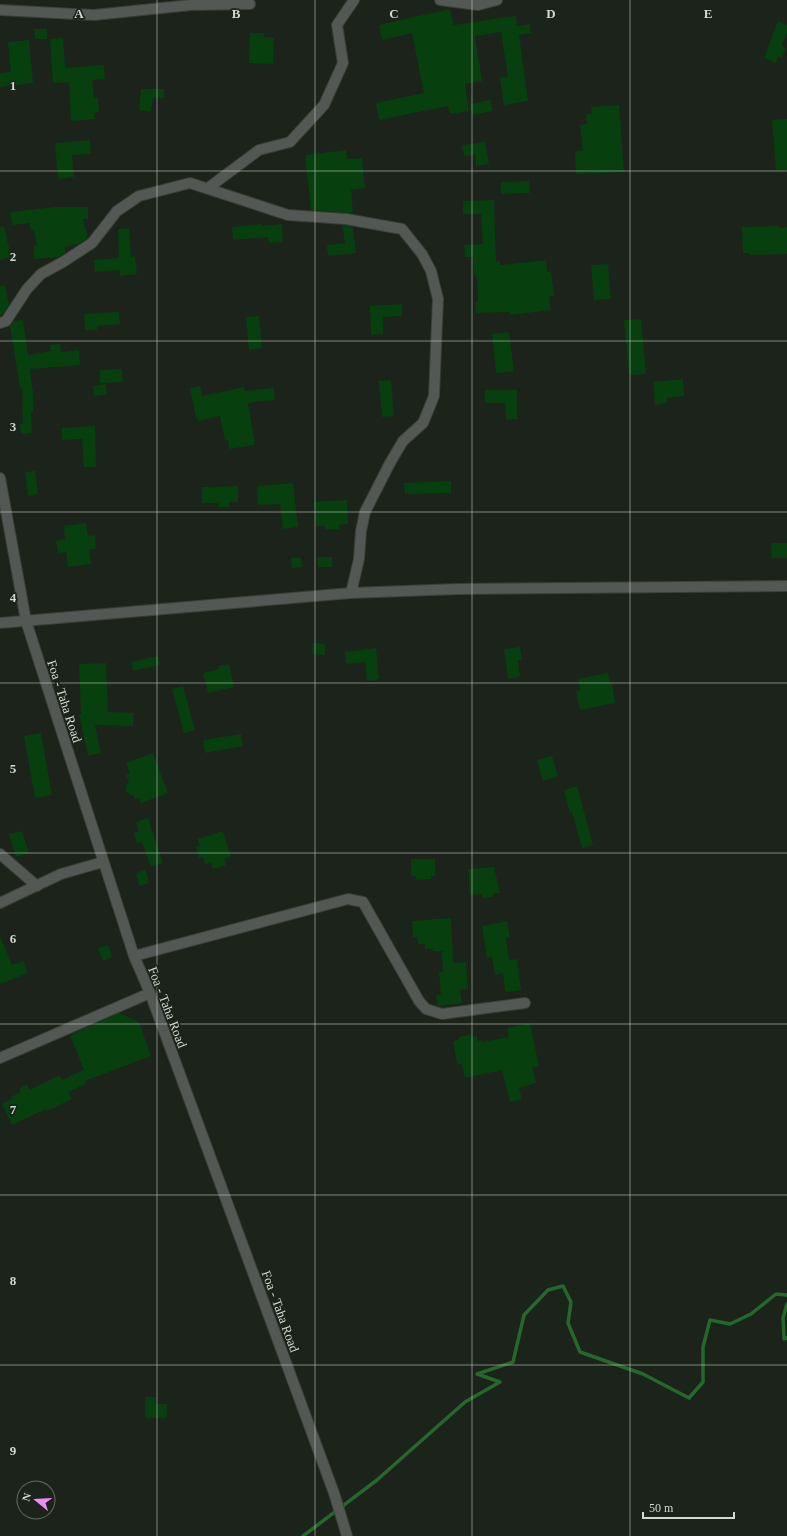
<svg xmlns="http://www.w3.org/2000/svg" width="787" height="1536" viewBox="0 0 787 1536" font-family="Georgia,serif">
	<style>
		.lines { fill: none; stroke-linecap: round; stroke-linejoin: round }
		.stream { stroke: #24692a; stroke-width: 3.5 }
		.building { fill: #083f0f }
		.minor-casing { stroke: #384038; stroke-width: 12 }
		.minor { stroke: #545854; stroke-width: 10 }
		.grid { fill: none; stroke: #d2d8d2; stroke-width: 1; stroke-opacity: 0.55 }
		.labels { text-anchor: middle; stroke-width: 3.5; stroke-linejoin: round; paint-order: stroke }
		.street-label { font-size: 13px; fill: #d2d8d2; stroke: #1b231b }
		.grid-label { font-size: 13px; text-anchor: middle; font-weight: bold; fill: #d2d8d2; stroke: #1b231b; stroke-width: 3.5; stroke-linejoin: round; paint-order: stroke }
	</style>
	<rect width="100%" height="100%" fill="#1b231b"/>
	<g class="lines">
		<!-- stream -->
		<path class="stream" d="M787,1304L783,1318L784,1339L787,1338
			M303,1536L377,1480L465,1402L500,1382L477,1374L513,1362L524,1315L548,1290L563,1286L571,1302L568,1323L580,1352L643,1374L689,1398L703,1382V1347L710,1320L730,1324L751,1314L776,1294L787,1295"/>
	</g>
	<!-- building -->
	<path class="building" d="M450,9L454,25L516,16L517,26L530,24L531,33L519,35L528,101L504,105L500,78L508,77L501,32L475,36L482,81L465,84L469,111L450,114L448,106L379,120L376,103L424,93L412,33L382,40L379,25Z
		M778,21L787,25V33L782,46L786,48L782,58L778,56L776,63L764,58Z
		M34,29H47V39H35Z
		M250,33H264V37L274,38L273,64L249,63Z
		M63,38L65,68L104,65L105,79L92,80L94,98L98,97L99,112L94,113L95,119L71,121L69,82L53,83L50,39Z
		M29,40L33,83L0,87V73L11,72L8,42Z
		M141,89H164V98H153L151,112L139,110Z
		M491,100L492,111L472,115L470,104Z
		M619,105L624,172L576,174L575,151L583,150L580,125L587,124L586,114H592L591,107Z
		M787,119V170L776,171L772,120Z
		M90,140L91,154L72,155L74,177L58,179L55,143Z
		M485,142L489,164L476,166L475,155L464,156L462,145Z
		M346,150L347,159L362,158L365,188L351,190L353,212H351V213L311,210L305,155Z
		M529,181L530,193L501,194V182Z
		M494,200L496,262L500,261V265L546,260L547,272L551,271L554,296H549L551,310L510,315V312L476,313L475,302L478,301L477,275L474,276L473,257H465L464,245L483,244L481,214H463V201Z
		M55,207H88V219H83L88,238L80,243L65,247V253L58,257L34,259V246L37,245L34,231L30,228V223L12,225L10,212Z
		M262,224V226L282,224L283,242L269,243L268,237L233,240L232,227Z
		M342,225L353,227L356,253L328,256L327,245L345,243Z
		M4,226L11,257L0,260V227Z
		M779,226V228L787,227V254L750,255V253H743L742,227Z
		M129,228L131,257L135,256L137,274L120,276V270L95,272L94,260L119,258L118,229Z
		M608,264L611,299L594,300L591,265Z
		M0,286H5L9,305L2,315H0Z
		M402,304V316L383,317V334L371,335L370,306Z
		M119,312L120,324L97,326V330H85L84,314Z
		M259,316L262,348L249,350L246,317Z
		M641,319L646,374L629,375L624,320Z
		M23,320L28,355L51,351L50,345L60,344L61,352L79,350L80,365L30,369L33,393V412H31L32,433L21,434L20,424H23L22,388H20L10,326L14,321Z
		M509,332L514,371L496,373L492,334Z
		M122,369L123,382L100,383V370Z
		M683,379L684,396L667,398V403L655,405L653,382Z
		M391,380L394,416L382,417L379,381Z
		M106,384L107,394L94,396L93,386Z
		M200,386L202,396L244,387L245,391L274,388L275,400L248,403L255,445L229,449L228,440L225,441L220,416L198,421L197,417L196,418L190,388Z
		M485,390H517V419L506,420L505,403H485Z
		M95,426L96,467H84L82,439L62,440V428Z
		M35,471L38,494L28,496L25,472Z
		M451,481V493L405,494L404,483Z
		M293,483L298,527L283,529L280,504L258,505L257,486Z
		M238,486V502H229V507H218V503H202V487Z
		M347,500L348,524L339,525V529L325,530V526H316L314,502Z
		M86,523L88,536L95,535L96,549L89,550L91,564L68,567L66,552L58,553L56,541L65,539L64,526Z
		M772,543H787V558H771Z
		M317,557H332V567H318Z
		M291,558H301L302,567L292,568Z
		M313,643L325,644V655L312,654Z
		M520,647L522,660H518L520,677L508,679L504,649Z
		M376,648L379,679L367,681L365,662L346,664L345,652Z
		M158,656L160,665L133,671L131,662Z
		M106,663L108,712L134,713L133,726L95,725L101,753L88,756L79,714H81L79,664Z
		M229,664L234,687L208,693L203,673L219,669V666Z
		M608,673L610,683L612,682L615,703L580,710L576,691L580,690L578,679Z
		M183,686L195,730L184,733L172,689Z
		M41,733L52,795L35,798L24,736Z
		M241,734L243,746L205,753L203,740Z
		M153,753L168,793L141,803L139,798L135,799L134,796L126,792V786L129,782L126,775L130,774L126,763Z
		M552,756L558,776L543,781L537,760Z
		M577,786L593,845L582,848L572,812L570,813L564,790Z
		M148,818L163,863L151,867L142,842L137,843L134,833L139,831L136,822Z
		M22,831L29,853L16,857L9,834Z
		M223,831L231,857L224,859L226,865L213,869L211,863L205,864L203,857L199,858L196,847L200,846L198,839Z
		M411,859H435V876H431V879L416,880V876H411Z
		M494,867L500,893H493V897L482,898V894L470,895L468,869Z
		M146,870L149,883L139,886L136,873Z
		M451,918L453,963L466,962L468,989L460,990L462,1003L439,1006H438L436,995L441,994L439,972H443L442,951H433V949H425V944H418L417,937H413L412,921Z
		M507,921L510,937L506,938L509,960L517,959L521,990L505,992L503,973L495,975L492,957L487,958L482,926Z
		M0,936L12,965L23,961L28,973L0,984Z
		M108,945L112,957L103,961L98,948Z
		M119,1013L139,1022L151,1056L85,1081L86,1084L68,1092L72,1099L47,1111L46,1109L12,1125L2,1104L12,1099L11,1097L21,1092L19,1089L27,1084L30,1090L60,1075L62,1080L84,1070L70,1035Z
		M530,1023L539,1066L532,1067L536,1083L519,1088L522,1099L510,1102L502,1070L465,1078L462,1064H457L453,1041L459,1040V1037L471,1034V1037L477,1036L478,1041L482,1040V1042L509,1037L507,1028Z
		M145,1397H156L155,1404H167V1418H145Z"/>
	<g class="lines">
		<!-- minor casing -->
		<g class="minor-casing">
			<path id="minor" d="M440,0L478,5L497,0
				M0,10L94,15L191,5L250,4
				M208,188L259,150L290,142L324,105L343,63L337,25L354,0
				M0,323L6,321L27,289L41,274L63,262L92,243L117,211L139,196L190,183L288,215L346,219L402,229L422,254L431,271L438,299L434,396L423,423L403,441L390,463L365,512L361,531L359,559L351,593
				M0,478L26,621L134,956L150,993L334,1493L347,1536
				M0,623L351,593L458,589L787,586
				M0,854L37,886
				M0,903L61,874L103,862
				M134,956L348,899L363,902L419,1001L426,1009L442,1014L525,1003
				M0,1058L150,993"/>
		</g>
		<!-- minor -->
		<use href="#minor" class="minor"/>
	</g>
	<!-- grid -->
	<path class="grid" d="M157,0V1536M315,0V1536M472,0V1536M630,0V1536M0,171H787M0,341H787M0,512H787M0,683H787M0,853H787M0,1024H787M0,1195H787M0,1365H787"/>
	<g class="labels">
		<!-- street labels -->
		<g class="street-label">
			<text transform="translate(65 701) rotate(72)" y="5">Foa - Taha Road</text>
			<text transform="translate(168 1007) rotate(69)" y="5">Foa - Taha Road</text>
			<text transform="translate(281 1311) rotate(70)" y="5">Foa - Taha Road</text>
		</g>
	</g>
	<g class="grid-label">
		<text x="79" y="18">A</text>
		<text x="236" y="18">B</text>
		<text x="394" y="18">C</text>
		<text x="551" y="18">D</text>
		<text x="708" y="18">E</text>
		<text x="13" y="90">1</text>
		<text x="13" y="261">2</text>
		<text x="13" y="431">3</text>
		<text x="13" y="602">4</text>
		<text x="13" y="773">5</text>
		<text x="13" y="943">6</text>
		<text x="13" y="1114">7</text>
		<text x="13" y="1285">8</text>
		<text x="13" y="1455">9</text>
	</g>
	<!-- north arrow -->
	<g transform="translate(36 1500) rotate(288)"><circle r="19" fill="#1b231b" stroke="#646b64"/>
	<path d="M0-3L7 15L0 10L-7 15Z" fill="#ef8bf6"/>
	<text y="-6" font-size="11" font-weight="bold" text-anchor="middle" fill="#d2d8d2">N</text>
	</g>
	<!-- scale -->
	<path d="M643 1512v6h91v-6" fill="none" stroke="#d2d8d2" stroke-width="2"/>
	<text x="649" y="1512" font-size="12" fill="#d2d8d2" stroke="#1b231b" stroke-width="3" paint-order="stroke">50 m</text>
</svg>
